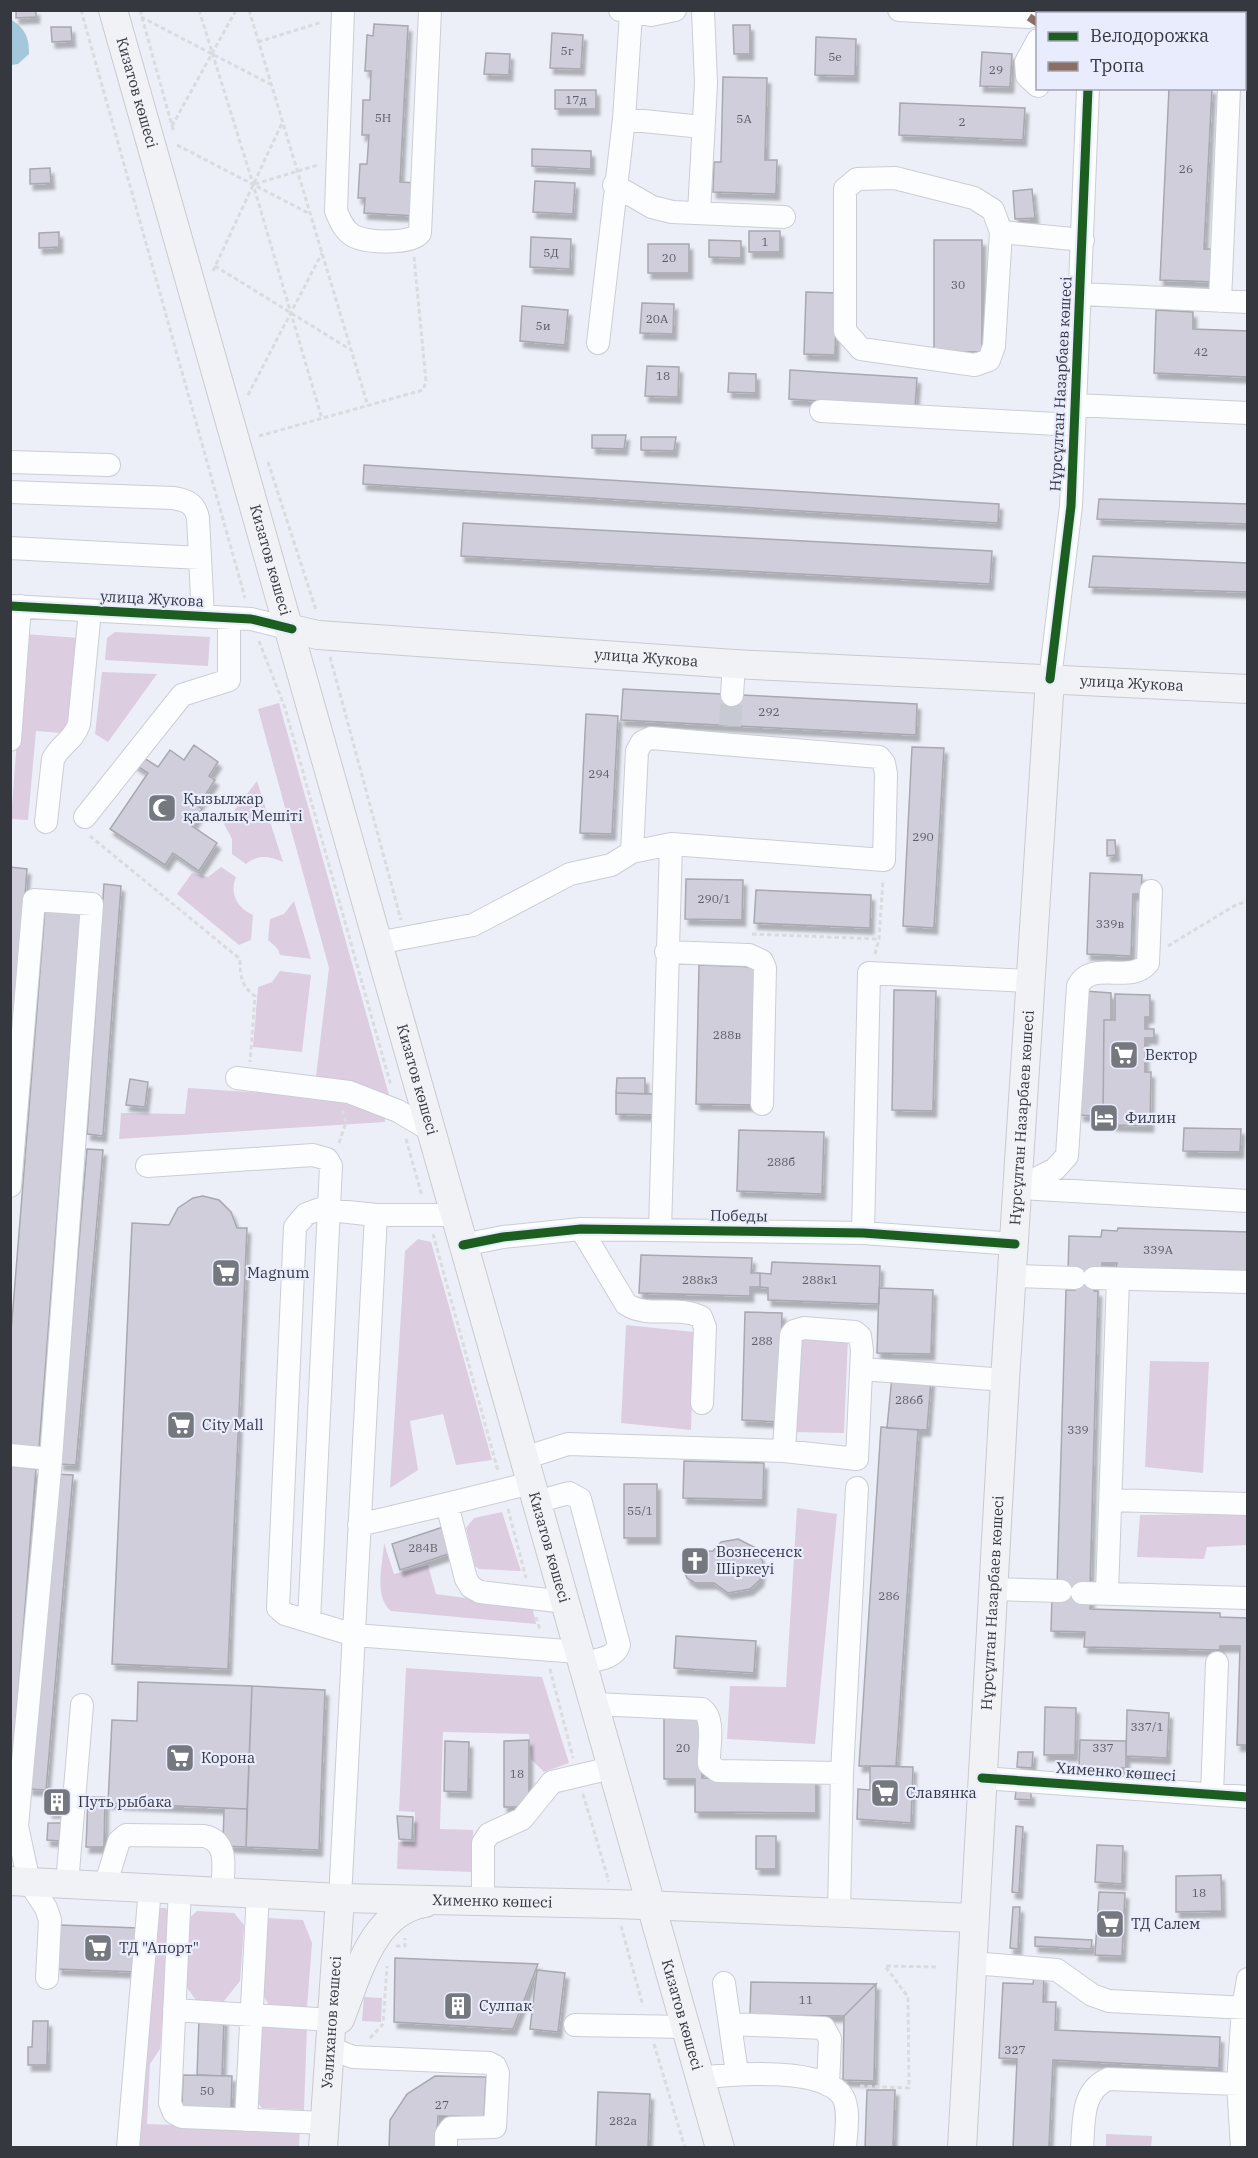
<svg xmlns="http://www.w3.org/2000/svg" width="1258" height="2158" viewBox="0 0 1258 2158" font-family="'IBM Plex Serif',serif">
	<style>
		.green { fill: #dccde1 }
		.water { fill: #a4c8db }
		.building { fill: #d0cedb; stroke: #a8a8af; stroke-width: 1.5; filter: url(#shadow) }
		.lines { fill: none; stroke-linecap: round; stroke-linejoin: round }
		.minor-tunnel { stroke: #c8cad3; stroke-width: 22; stroke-dasharray: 22 11; stroke-linecap: butt }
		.minor-casing { stroke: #cbcdd5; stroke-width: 24 }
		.major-casing { stroke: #c9cacf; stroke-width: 30 }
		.path { stroke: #d9dbde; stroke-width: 3; stroke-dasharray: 4.5 3; stroke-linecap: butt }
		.minor { stroke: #fcfdfe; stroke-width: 22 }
		.major { stroke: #f0f2f6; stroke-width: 28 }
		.quiet { stroke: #8d6e63; stroke-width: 8; stroke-dasharray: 15 8; stroke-linecap: butt }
		.cycleway-casing { stroke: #e8ecfd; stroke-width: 13 }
		.cycleway { stroke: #1b5e20; stroke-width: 9 }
		.labels { text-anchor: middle; stroke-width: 4.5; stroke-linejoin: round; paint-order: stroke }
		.number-label { font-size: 12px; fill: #5c5e67 }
		.street-label { font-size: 15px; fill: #363840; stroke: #e8ecfd }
		.poi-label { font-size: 15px; fill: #363840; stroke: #e8ecfd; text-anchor: start }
	</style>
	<defs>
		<filter id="shadow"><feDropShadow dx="3.5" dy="6" stdDeviation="1.5" flood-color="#0004"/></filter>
	</defs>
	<rect width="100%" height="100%" fill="#edeff8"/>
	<!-- green -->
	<path class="green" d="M115,632L210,637L208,666L105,660L107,638Z
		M25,634L79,638L69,727L61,733L36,731L28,820L11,819Z
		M102,672L157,674L108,742L95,734Z
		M279,703L389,1095L316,1076L329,968L258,709Z
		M257,781L283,862C270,856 258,854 246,864L232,854V839L224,824Z
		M221,867L236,877C229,893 237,908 253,915L251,940L239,945L177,894L192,873L208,877Z
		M294,901L311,959L280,955L278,949L268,940L270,919L284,914Z
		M280,971L311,975L302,1052L253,1047L258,987L272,982Z
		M188,1088L355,1099L385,1111V1122L119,1139L121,1113L185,1114Z
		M418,1239L431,1242L492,1460L456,1465L443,1414L410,1421L418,1470L390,1488L405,1251Z
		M626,1325L694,1332L691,1430L621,1423Z
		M797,1335L848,1337L844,1433L790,1432Z
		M1150,1361L1209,1362L1203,1473L1145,1467Z
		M797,1508L837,1514L815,1744L727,1739L730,1686L786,1687Z
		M502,1512L521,1571L479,1569L475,1566L466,1528L474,1518Z
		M1247,1514V1545L1207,1547L1204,1559L1137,1557L1140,1515Z
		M384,1543L394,1574L428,1565L436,1594L532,1607L536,1624L391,1611C373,1595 383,1565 384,1543Z
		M406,1668L542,1677L569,1763L544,1772L531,1759L529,1734L443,1732L440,1829L473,1830L472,1872L397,1869L398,1842H415V1812L399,1811Z
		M153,1908H166L171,1921L160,2049L150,2064L147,2124L258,2128L300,2126L299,2147L135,2148Z
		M197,1911L234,1913L244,1925L240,1981L224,2001L196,2000L182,1981L186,1921Z
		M267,1918L303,1920L312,1943L307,2008L269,2005L256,1983Z
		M364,1997L382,1998L381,2022L362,2021Z
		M269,2024L307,2028L304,2110L262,2108L257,2102L260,2074L253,2068L254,2030Z
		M1106,2134L1152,2136L1151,2147H1106Z"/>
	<!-- water -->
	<path class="water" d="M10,19C25,28 29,37 29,54L18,64L11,65Z"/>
	<!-- building -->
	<path class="building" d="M16,10H36V17L16,18Z
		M374,24L408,26L400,182L418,183L417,216L364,213L365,198H358L360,164H367L369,135H362L363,100H370L371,71H365L367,35L373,36Z
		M733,25H750V54H734Z
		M51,27H71L72,41L52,42Z
		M552,33L583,35L581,69L550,68Z
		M816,37L856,39L855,76L815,75Z
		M982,52L1012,54L1010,87L980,86Z
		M486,53L510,54L509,75L484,74Z
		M723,77L767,78L765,160H777L776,194L713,192L714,162H721Z
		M1169,88H1212L1204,249H1216L1215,282L1160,280Z
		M555,90H596V109H555Z
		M900,103L1025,108L1023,140L899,135Z
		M532,149L591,151V169L532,166Z
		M50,168L51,183L30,184V169Z
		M535,181L575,183L573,214L533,212Z
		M1032,189L1035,218L1015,219L1013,191Z
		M749,231H780V252H749Z
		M59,232V247L39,248V233Z
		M531,237L571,239L570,269L530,267Z
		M709,240L741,241V258L709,257Z
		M934,240H982V352H934Z
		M648,244H689V273H648Z
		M806,292L837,293L835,355L804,354Z
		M642,303L674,304L673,334L640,333Z
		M522,306L568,310L565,345L520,341Z
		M1156,310L1193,312V329L1248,331V377L1154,373Z
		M647,366L679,367L678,397L645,396Z
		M790,370L917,378L915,407L789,399Z
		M729,373L756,374V393L728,392Z
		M592,435H626L624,449L592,448Z
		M641,437H676L674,451L641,450Z
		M364,465L999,504L998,523L363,484Z
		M1099,499L1248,504V524L1097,519Z
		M463,523L992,551L990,584L461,556Z
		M1093,556L1248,563V592L1089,587Z
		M623,689L917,704L916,735L621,720Z
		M586,714L618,716L612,834L580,833Z
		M194,745L218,762L209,776L215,780L198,806L202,809L192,826L217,843L199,871L173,853L165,865L110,829L148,773L134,764L141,756L158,767L170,750L184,760Z
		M912,747L944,748L934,928L903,926Z
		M1107,840H1115L1116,855L1107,856Z
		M10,867L27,869L10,1091Z
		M1090,873L1142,875L1141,894H1133L1131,956L1087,954Z
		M686,879L743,880L742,920L685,919Z
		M104,884L121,886L103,1136L87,1134Z
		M756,890L871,895L870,928L754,923Z
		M45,909L81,912L39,1448L10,1446V1345Z
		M699,965L758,967L755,1105L696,1104Z
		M894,990L936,991L933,1111L892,1110Z
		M1085,991L1111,993V1020H1104L1103,1117L1080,1115Z
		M1115,994L1150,995V1017H1145V1029H1154V1038H1145V1072H1151L1150,1126L1113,1125V1121H1103L1104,1020H1115Z
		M617,1078H645V1094L616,1093Z
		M130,1079L148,1082L145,1107L126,1105Z
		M616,1093L657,1094L656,1115L616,1114Z
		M1184,1128L1241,1129L1240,1152L1183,1151Z
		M739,1130L824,1132L822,1194L737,1191Z
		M87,1149L103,1150L76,1465L60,1464Z
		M203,1196L219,1200L231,1212L237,1228H247L228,1669L112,1664L132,1223L169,1225L178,1208L193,1198Z
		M1118,1228L1248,1232V1271L1116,1268L1117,1263H1102V1274L1068,1273L1069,1236L1101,1237L1102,1230L1117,1231Z
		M641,1255L752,1258L751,1273H760V1287H750V1296L639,1293Z
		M772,1262L880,1266L879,1304L768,1300V1288L760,1287V1273L771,1274Z
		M1075,1273L1094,1274V1291H1098L1090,1588L1082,1596H1061L1057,1587L1066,1290H1075Z
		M879,1288L933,1290L931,1354L877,1353Z
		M745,1312L782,1313L779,1422L742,1420Z
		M892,1376L931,1380L927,1430L887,1428Z
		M881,1427L918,1430L896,1766H859Z
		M684,1461L764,1463L763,1500L683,1498Z
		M10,1466L36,1469L14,1747L10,1746Z
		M56,1474L73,1475L46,1790L29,1789Z
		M624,1484H657V1538H624Z
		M446,1526L454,1552L400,1570L392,1544Z
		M738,1539L756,1548L763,1562L760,1580L750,1589L728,1593L714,1583H695L687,1578L683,1567L688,1556L694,1552L713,1551L721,1542Z
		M1052,1596L1091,1597L1090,1609L1220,1613V1617L1247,1618L1248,1745H1237L1240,1646H1220V1650L1084,1647L1085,1632L1051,1631Z
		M676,1636L756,1641L754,1673L674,1668Z
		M138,1682L252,1686L247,1809L108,1803L112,1720L137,1721Z
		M252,1686L325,1690L319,1850L246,1847Z
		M1045,1707L1076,1708L1075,1755H1044Z
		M1127,1710L1169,1713L1167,1758L1126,1756Z
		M664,1718L702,1719V1778L816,1779V1813L695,1812V1779H664Z
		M529,1740V1807H504V1741Z
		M1080,1740L1126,1741V1768H1079Z
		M445,1741L469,1742L468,1792L444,1791Z
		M1018,1752H1033L1032,1768L1017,1767Z
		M870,1766L913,1767L911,1823L857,1819L858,1789L870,1790Z
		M1016,1791L1031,1792V1800L1015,1799Z
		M50,1793H64L63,1812H49Z
		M88,1797H105L104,1847H86Z
		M224,1808L247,1809L246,1847L223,1846Z
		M397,1816L413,1817L412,1840L399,1839Z
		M48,1823H61L60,1841L47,1840Z
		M1016,1826L1023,1827L1019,1893L1012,1892Z
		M756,1836H776V1869H756Z
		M1097,1845L1123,1846L1122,1884L1095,1882Z
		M1221,1875L1222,1911L1176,1912V1876Z
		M1099,1892L1125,1893L1122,1956L1095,1955Z
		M1013,1907H1020L1018,1949L1010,1948Z
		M60,1925L138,1928L136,1972L58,1969Z
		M1035,1937L1092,1940L1091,1949L1035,1946Z
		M395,1958L538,1964L513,2029L394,2022Z
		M537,1970L565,1973L558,2032L530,2029Z
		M1034,1977H1044L1043,2002H1056L1055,2030L1220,2037L1219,2068L1053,2060L1049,2148H1013L1017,2059L999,2058L1003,1983L1033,1984Z
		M751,1982L876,1984L844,2016L750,2015Z
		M876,1984L874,2081L843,2080L844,2016Z
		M199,2018L224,2019L222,2076L197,2075Z
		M33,2021H48L47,2065H28V2047H32Z
		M183,2075L232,2076L231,2108L182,2107Z
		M435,2076L486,2077L484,2117L438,2116L436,2148H389L390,2120L407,2094Z
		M867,2090H895L893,2148H865Z
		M598,2092L650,2094L648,2148H596Z"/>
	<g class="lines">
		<!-- minor-tunnel -->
		<path class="minor-tunnel" d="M730,726L732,695"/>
		<!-- minor casing -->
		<g class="minor-casing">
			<path id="minor" d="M343,10L336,211C340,220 343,229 352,235C364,243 411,245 420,233L430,10
				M620,10L651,15L675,10
				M899,10L1029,17
				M1091,14V10
				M1232,14V10
				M1038,40L1026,62L1027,76L1038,86
				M624,119L702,127
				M614,185L652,207L672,212L784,217
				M699,213L706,83L703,10
				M1001,232L994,346L989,360L975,365L861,349L845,331V189L857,179L895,178L974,198L993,210L1001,232L1083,240
				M1081,294L1248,302
				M1220,301L1229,88
				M598,343L624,119L631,14
				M1075,405L1248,413
				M821,411L1074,425
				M10,462L109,465
				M10,492L173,498C187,500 195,504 198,518L203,616
				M10,548L200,558
				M10,606L251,619L292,629
				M1050,679L1071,506L1088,88
				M732,695L734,664
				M651,738L879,757L884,763L886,774L884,860L671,844L632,852L637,751L642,742Z
				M10,740L20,606
				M85,817L182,695L229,680V618
				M46,822L53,759C61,744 74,740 79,724L90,611
				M377,943L473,925L570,874L611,865L632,852
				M666,952L749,955L762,961L765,968L762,1104
				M237,1078L349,1092L398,1111L430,1130
				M147,1166L313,1155L327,1159L331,1166L309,1621
				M10,1186L34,900L92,904L51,1459L17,1826L29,1882L46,1908L50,1920L47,1978
				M1018,1188L1055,1169L1067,1156L1078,986C1091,959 1131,985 1148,963L1151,891
				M1020,1188L1248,1201
				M455,1215H376L320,1209L306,1214L295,1227L278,1608L285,1614L354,1635L579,1652
				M581,1229L626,1304C648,1319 678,1305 701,1317L705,1327L702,1403
				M660,1230L671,844
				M863,1233L869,973L1030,981
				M463,1245L503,1237L581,1229L863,1233L1015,1244
				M1013,1276L1075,1278
				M1094,1278L1248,1282
				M862,1369L1005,1380
				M10,1455L51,1459
				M524,1458L568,1444L784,1451L857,1459L862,1350L860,1336L855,1332L804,1328L794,1331L791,1335L784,1451
				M531,1483L447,1504L466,1579L471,1587L480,1592L565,1602
				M1111,1500L1248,1504
				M536,1502L569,1493L580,1499L619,1645C615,1659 595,1660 582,1663
				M359,1525L447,1504
				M994,1589L1061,1591
				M1082,1593L1248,1598
				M1107,1593L1118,1279
				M594,1704L702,1709C716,1719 708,1749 709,1764L718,1771L842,1773
				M982,1778L1248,1797
				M1212,1794L1217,1663
				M67,1884L82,1705
				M105,1886L119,1841L126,1835L204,1836C230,1841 223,1872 222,1891
				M180,1889L170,2103L174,2113L182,2117L325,2123
				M340,1898L376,1215
				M483,1901V1843L489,1834L522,1819L552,1782L611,1768
				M839,1912L842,1773L857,1488
				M972,1963L1057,1970L1092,1995L1109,2001L1248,2008
				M724,1983L737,2073
				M174,2010L332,2020
				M730,2024L824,2028L830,2039L828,2085
				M575,2025L686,2027
				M330,2048L353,2057L489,2063L495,2066L498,2073L495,2127L451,2128L446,2135V2148
				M700,2078C730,2074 826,2066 843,2097C850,2110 846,2132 845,2148
				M1238,2084L1242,2148
				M246,2120L258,1893
				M128,2148L150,1888
				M1082,2148C1084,2122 1081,2091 1108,2079L1238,2084L1243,2008L1248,1979"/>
		</g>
		<!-- major casing -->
		<g class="major-casing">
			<g id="major">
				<path id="s1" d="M113,10C318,722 516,1436 720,2148"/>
				<path id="s2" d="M292,629L318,635L734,664L1248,689"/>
				<path id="s3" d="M10,1881L340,1898L616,1904L974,1918"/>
				<path d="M340,2019C357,1977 372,1911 425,1903"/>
				<path id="s4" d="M323,2148L340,1898"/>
				<path id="s5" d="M962,2148L1005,1380L1050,679"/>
			</g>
		</g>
		<!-- path -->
		<path class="path" d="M81,10L245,598
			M140,10L174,133
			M199,10L253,184L322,419
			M249,10L368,406
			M141,17L270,84
			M258,42L322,22
			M172,126L236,10
			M177,145L310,214
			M255,184L318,165
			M215,266L351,350
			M213,271L282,123
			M248,395L322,253
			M259,436L423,390L426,381L414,257
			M268,462L316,610
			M259,641L285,708L391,1086
			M330,657L401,920
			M90,836L240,959C240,976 241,986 255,996L250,1062
			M752,934L879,939
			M1168,946L1234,906L1248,901
			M875,954L879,939L883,880
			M406,1139L422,1196
			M339,1143L346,1122L342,1110
			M433,1234L498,1471
			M508,1509L526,1578
			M536,1617L540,1630
			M550,1669L573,1758
			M583,1794L609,1882
			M621,1926L643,2006
			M396,1946H405V1938
			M370,2038L383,2024L387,1966
			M654,2044L685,2148
			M860,2086L909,2088L908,1997L885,1966L939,1967"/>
		<!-- minor -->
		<use href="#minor" class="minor"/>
		<!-- major -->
		<use href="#major" class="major"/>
		<!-- quiet -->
		<path class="quiet" d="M1029,17L1038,23"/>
		<!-- cycleway casing -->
		<g class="cycleway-casing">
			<path id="cycleway" d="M10,606L251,619L292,629
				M1050,679L1071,506L1088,88
				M463,1245L503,1237L581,1229L863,1233L1015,1244
				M982,1778L1248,1797"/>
		</g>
		<!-- cycleway -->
		<use href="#cycleway" class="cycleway"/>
	</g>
	<!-- icons -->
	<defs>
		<g id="mosque-square" transform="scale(1.5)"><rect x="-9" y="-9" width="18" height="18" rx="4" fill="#767880" stroke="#e8ecfd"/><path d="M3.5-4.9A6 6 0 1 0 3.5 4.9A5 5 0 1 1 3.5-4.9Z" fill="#fff"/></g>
		<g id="supermarket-square" transform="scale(1.5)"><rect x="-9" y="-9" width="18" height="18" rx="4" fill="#767880" stroke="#e8ecfd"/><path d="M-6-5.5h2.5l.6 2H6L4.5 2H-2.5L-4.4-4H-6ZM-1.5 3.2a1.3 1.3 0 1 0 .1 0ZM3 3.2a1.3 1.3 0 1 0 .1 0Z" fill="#fff"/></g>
		<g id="hotel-square" transform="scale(1.5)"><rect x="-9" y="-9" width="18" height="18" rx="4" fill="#767880" stroke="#e8ecfd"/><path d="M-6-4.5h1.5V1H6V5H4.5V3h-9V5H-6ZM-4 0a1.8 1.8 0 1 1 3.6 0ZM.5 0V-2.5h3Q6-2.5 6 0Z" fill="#fff"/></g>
		<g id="church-square" transform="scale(1.5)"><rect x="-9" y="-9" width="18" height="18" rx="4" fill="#767880" stroke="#e8ecfd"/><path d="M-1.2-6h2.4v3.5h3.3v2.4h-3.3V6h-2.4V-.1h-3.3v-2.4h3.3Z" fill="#fff"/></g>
		<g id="building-square" transform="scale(1.5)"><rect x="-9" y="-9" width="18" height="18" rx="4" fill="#767880" stroke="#e8ecfd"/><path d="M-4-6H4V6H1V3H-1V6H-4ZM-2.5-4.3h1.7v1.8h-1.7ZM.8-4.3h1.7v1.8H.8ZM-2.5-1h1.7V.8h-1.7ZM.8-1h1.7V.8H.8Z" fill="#fff"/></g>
	</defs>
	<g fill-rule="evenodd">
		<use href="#mosque-square" x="162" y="808"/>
		<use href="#supermarket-square" x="1124" y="1055"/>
		<use href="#hotel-square" x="1104" y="1118"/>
		<use href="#supermarket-square" x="226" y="1273"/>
		<use href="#supermarket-square" x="181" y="1425"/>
		<use href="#church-square" x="695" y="1561"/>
		<use href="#supermarket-square" x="180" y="1758"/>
		<use href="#supermarket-square" x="885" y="1793"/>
		<use href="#building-square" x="57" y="1802"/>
		<use href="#supermarket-square" x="1110" y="1924"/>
		<use href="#supermarket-square" x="98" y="1948"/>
		<use href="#building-square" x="458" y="2006"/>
	</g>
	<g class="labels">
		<!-- number labels -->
		<g class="number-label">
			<text x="567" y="55">5г</text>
			<text x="835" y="61">5е</text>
			<text x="996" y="74">29</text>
			<text x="576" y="104">17д</text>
			<text x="383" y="122">5Н</text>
			<text x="744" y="123">5А</text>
			<text x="962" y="126">2</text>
			<text x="1186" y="173">26</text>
			<text x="765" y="246">1</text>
			<text x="551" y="257">5Д</text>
			<text x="669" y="262">20</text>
			<text x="958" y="289">30</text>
			<text x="657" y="323">20А</text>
			<text x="543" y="330">5и</text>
			<text x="1201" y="356">42</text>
			<text x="663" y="380">18</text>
			<text x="769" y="716">292</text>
			<text x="599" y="778">294</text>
			<text x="923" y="841">290</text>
			<text x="714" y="903">290/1</text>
			<text x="1110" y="928">339в</text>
			<text x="727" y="1039">288в</text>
			<text x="781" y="1166">288б</text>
			<text x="1158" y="1254">339А</text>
			<text x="700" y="1284">288к3</text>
			<text x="820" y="1284">288к1</text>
			<text x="762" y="1345">288</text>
			<text x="909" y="1404">286б</text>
			<text x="1078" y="1434">339</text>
			<text x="640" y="1515">55/1</text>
			<text x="423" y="1552">284В</text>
			<text x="889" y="1600">286</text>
			<text x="1147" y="1731">337/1</text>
			<text x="683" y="1752">20</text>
			<text x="1103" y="1752">337</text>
			<text x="517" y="1778">18</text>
			<text x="1199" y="1897">18</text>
			<text x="806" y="2004">11</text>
			<text x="1015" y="2054">327</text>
			<text x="207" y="2095">50</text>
			<text x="442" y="2109">27</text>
			<text x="623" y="2125">282а</text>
		</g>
		<!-- street labels -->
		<g class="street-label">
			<text dy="5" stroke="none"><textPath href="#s1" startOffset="86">Кизатов көшесі</textPath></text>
			<text transform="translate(1061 384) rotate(-87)" y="5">Нұрсұлтан Назарбаев көшесі</text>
			<text dy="5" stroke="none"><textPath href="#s1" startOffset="572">Кизатов көшесі</textPath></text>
			<text transform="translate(152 599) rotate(3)" y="5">улица Жукова</text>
			<text dy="5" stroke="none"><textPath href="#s2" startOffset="356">улица Жукова</textPath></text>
			<text dy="5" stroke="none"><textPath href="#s2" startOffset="842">улица Жукова</textPath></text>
			<text dy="5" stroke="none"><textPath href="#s1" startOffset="1112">Кизатов көшесі</textPath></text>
			<text dy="5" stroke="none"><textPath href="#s5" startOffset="1032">Нұрсұлтан Назарбаев көшесі</textPath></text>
			<text transform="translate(739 1216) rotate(1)" y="5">Победы</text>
			<text dy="5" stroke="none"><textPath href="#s1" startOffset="1598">Кизатов көшесі</textPath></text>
			<text dy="5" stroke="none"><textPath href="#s5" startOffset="546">Нұрсұлтан Назарбаев көшесі</textPath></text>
			<text transform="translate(1116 1772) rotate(4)" y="5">Хименко көшесі</text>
			<text dy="5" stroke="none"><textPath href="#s3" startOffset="483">Хименко көшесі</textPath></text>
			<text dy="5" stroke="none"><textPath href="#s1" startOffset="2084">Кизатов көшесі</textPath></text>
			<text dy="5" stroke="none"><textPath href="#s4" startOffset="126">Уәлиханов көшесі</textPath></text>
		</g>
		<!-- poi labels -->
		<g class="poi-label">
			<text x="183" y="804">Қызылжар<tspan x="183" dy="17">қалалық Мешіті</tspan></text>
			<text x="1145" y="1060">Вектор</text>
			<text x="1125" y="1123">Филин</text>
			<text x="247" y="1278">Magnum</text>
			<text x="202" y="1430">City Mall</text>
			<text x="716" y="1557">Вознесенск<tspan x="716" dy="17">Шіркеуі</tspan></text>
			<text x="201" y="1763">Корона</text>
			<text x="906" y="1798">Славянка</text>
			<text x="78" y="1807">Путь рыбака</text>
			<text x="1131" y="1929">ТД Салем</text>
			<text x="119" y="1953">ТД "Апорт"</text>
			<text x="479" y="2011">Сулпак</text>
		</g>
	</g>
	<!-- border -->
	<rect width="1258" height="2158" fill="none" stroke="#363840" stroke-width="24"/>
	<!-- legend -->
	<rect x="1036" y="12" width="210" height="78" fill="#e8ecfd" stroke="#a1a4b1" stroke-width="1.5"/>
	<rect x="1048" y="32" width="30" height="9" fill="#1b5e20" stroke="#a1a4b1" stroke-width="1.5"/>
	<text x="1090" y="42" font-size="18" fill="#363840">Велодорожка</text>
	<rect x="1048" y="62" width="30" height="9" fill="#8d6e63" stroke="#a1a4b1" stroke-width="1.5"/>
	<text x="1090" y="72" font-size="18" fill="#363840">Тропа</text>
</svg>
